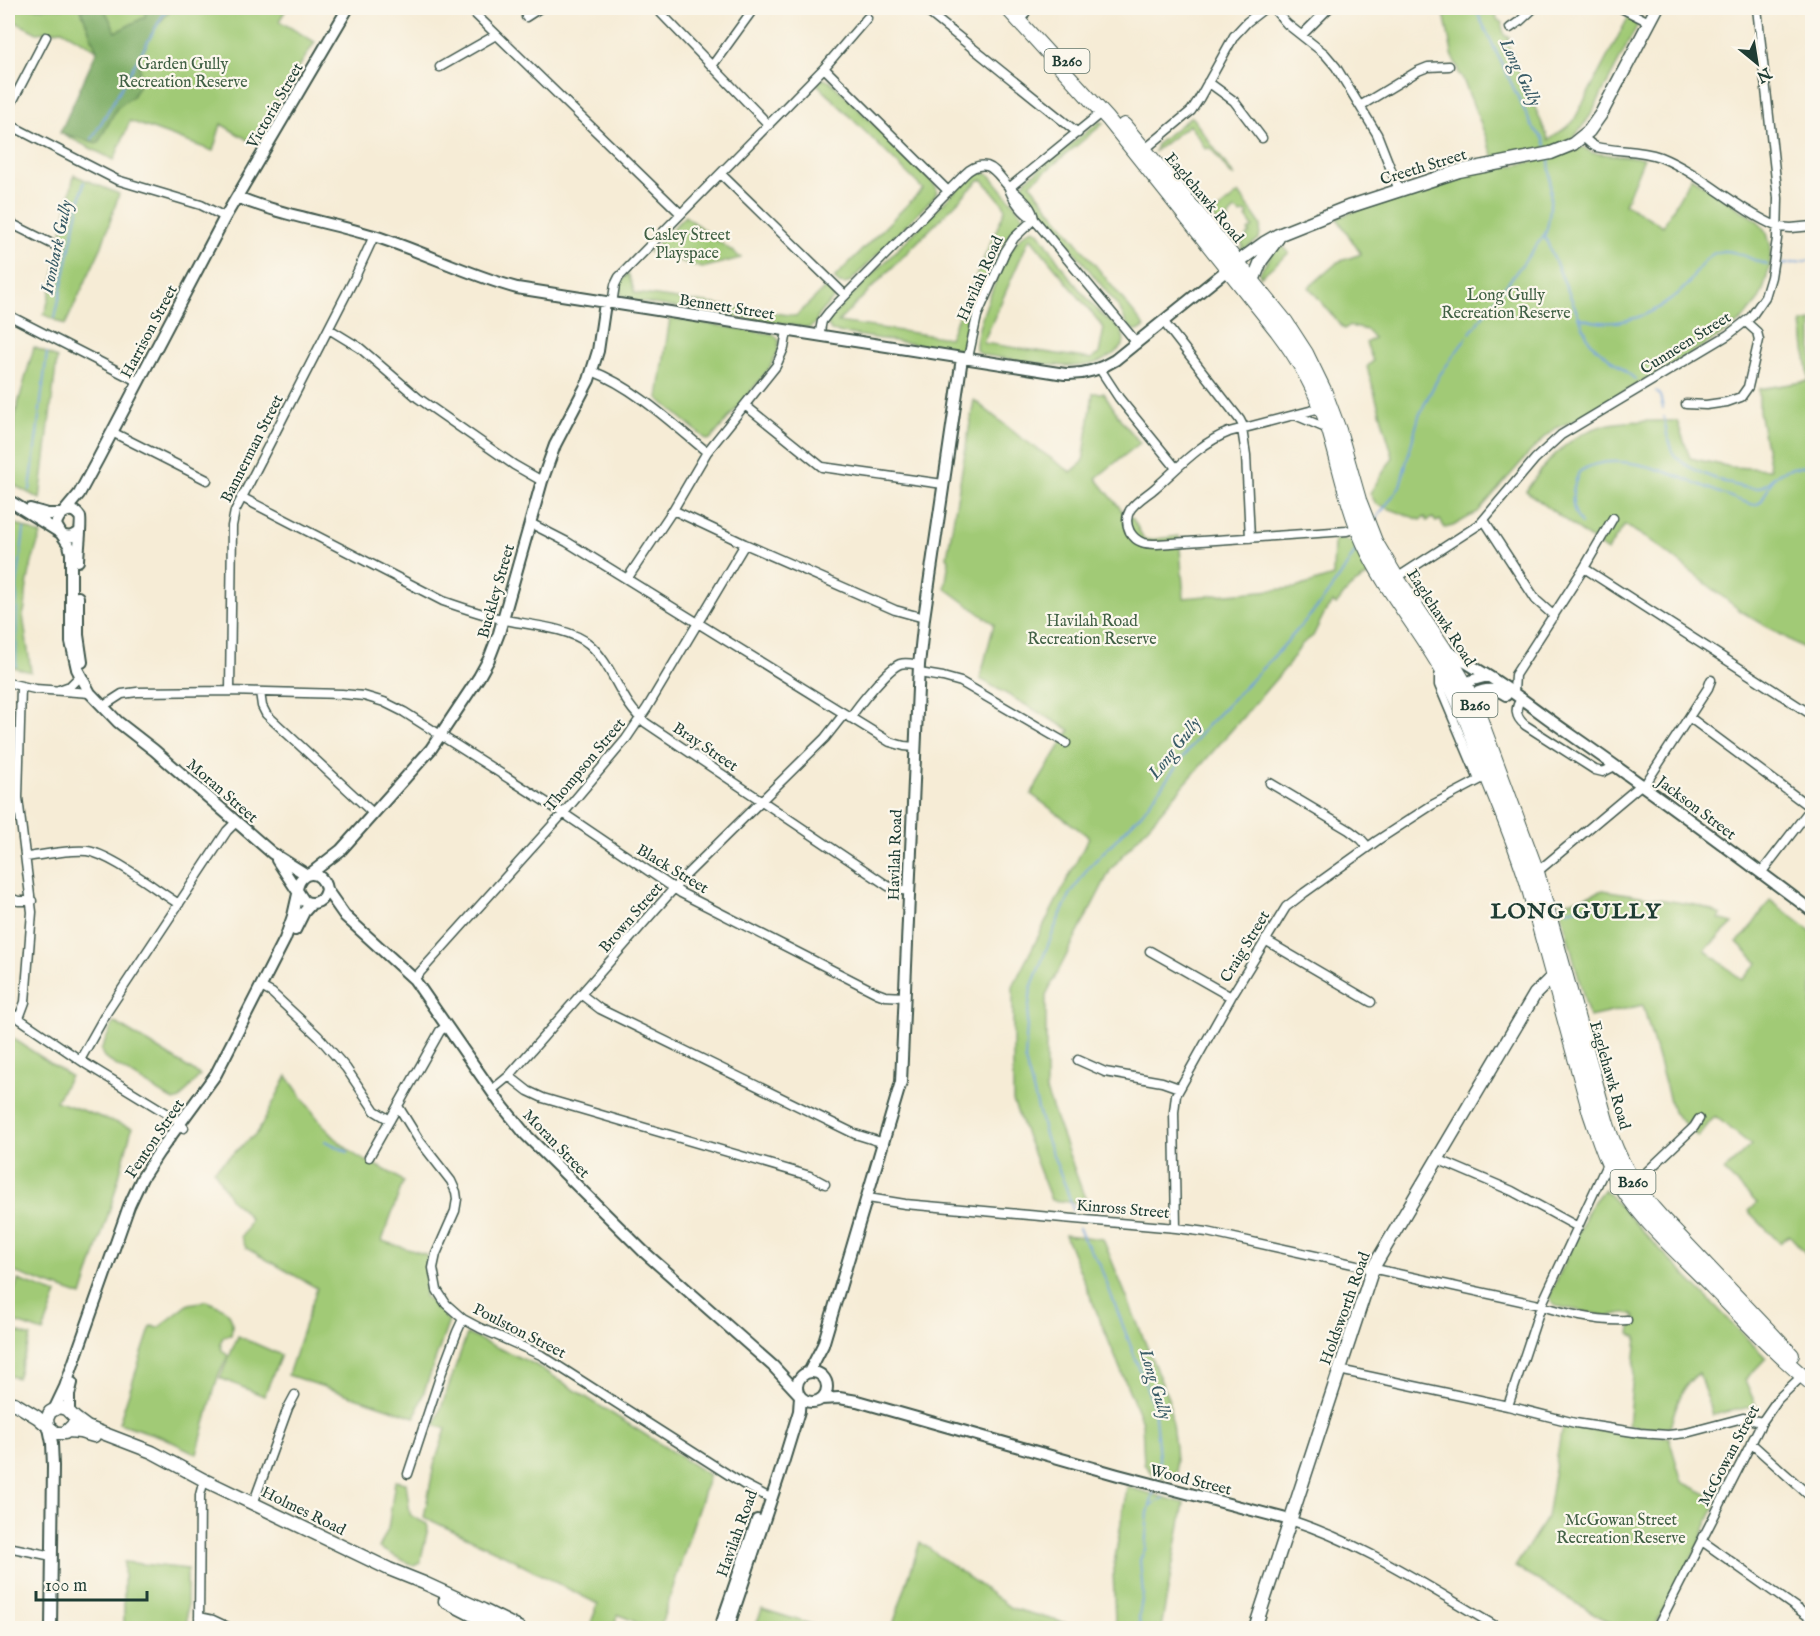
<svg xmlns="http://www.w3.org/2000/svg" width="1820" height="1636" viewBox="0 0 1820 1636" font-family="'IM FELL English',serif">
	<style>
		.green { fill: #a1ca76; stroke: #608455; stroke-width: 1.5; fill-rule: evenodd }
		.forest { fill: #80ae67; stroke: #50764e; stroke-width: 1.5 }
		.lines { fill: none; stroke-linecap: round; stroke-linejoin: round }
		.stream { stroke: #71a2db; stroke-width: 2 }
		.minor-casing { stroke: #3f574c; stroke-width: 11 }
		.tertiary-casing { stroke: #3f574c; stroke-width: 14 }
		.secondary-casing { stroke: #3f574c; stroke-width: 15 }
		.primary-casing { stroke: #3f574c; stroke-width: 16 }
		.minor { stroke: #fff; stroke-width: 8 }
		.tertiary { stroke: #fff; stroke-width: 10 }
		.secondary { stroke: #fff; stroke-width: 12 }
		.primary { stroke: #fff; stroke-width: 14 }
		.labels { text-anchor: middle; stroke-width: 4.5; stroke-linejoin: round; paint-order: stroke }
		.shield { fill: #fbf7ec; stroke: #61756b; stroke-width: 1.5 }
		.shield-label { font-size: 15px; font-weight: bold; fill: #1f3d34 }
		.park-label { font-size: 16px; fill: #406044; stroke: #fbf7ec }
		.street-label { font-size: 16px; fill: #1f3d34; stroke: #fbf7ec }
		.water-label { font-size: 18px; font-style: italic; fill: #385b66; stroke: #fbf7ec }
		.district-label { font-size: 22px; font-weight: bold; letter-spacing: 1.5px; fill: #1f3d34; stroke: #fbf7ec }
	</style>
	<rect width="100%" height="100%" fill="#fbf7ec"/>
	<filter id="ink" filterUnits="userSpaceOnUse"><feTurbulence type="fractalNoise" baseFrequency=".0167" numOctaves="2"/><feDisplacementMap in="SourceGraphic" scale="12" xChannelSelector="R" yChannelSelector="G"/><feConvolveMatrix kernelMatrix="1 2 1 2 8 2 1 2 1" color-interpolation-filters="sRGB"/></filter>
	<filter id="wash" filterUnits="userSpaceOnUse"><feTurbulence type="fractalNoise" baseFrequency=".008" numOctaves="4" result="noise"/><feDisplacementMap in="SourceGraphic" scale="24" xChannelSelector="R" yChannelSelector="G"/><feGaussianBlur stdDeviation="1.35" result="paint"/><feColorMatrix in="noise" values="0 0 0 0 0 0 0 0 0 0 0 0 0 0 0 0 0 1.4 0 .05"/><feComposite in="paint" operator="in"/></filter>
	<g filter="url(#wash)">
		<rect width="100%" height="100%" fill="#f6ecd6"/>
		<!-- green -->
		<path class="green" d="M8,8H287L279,21L315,42L251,142L221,124L213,151L130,121L114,160L64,135L104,54L62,30L37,33L8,18Z
			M1443,8H1495L1497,19L1502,23V27L1505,36L1509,37L1508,45L1549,140L1573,122L1629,16L1634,19L1637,26L1590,116L1576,135L1562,145L1517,154L1494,157L1462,77L1458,73V68L1453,58Z
			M823,79L830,81L933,183C938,188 938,193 933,198L851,281L845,284L839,283L834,278L923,189L816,83Z
			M1191,116L1235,177L1230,174L1213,151L1210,148L1205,149L1199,138L1189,125L1155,151L1157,144Z
			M1099,122L1104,123L1030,184L1145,327L1138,331C1128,330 1124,318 1120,309L1032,198C1023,192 1016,191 1027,179Z
			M1583,147L1592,153L1644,158L1625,204L1663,226L1691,177L1758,221L1767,233L1771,247L1770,265L1763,291L1757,302L1741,321L1718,337L1580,418L1554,429L1531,451L1478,512L1453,526L1445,528L1440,520L1436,522L1433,518L1427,521L1425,517L1420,520L1376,504L1370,493L1393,457L1367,367L1373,361L1366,343L1374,338L1367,330L1349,326L1344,329L1309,287L1338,262L1361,254L1337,218C1371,205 1405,189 1440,180C1487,168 1537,165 1583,147Z
			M981,172L990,175L1023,215C1025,226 1011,231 1005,241C992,263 977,298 970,324C967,332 966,340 964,347L957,351L831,331L827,323L831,317L969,177L973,174ZM979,180H983L1004,205L1005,210L949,338L838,322Z
			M74,175L119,194L102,246L65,325L43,314L46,310L59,255L64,251V246L60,241Z
			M1239,193L1261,225L1259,239L1242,251L1241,248L1243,246L1241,243L1247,238L1246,236L1250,233L1248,231L1253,227L1246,217L1248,215L1246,212L1241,214L1235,210L1230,215L1227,222L1219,224L1212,215Z
			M685,216L741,258L702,268L649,252Z
			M1033,229L1038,231C1046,241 1052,252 1059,262C1070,280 1086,297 1100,313C1109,323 1128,328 1123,345C1098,373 1065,367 1032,362C1015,360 998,357 982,355L976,350C974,328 1002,263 1015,244C1020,238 1025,232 1033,229ZM1030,237L1104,328L1099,354L1091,359L983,343Z
			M1280,242L1289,253L1260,277V272Z
			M628,273L635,293L796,316L829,284L835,293L834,298L819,314L815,324L809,328L627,300L621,295L619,285Z
			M670,318L773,334L779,340L778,351L769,369L711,439L707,440L658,398Z
			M1812,321V653L1742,612L1656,544L1625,525L1607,551L1526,491C1548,458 1574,429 1616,423C1636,420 1657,421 1677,421L1690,458L1731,467L1770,469L1759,411V389L1809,381L1802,323Z
			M34,347L57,358L40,499L8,482L16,411Z
			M1093,393H1104L1121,420L1140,443L1096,478L1123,512L1133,519L1144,539L1149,540L1179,536L1184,598L1295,588L1333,576L1334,540L1343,539L1355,543L1369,575L1350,587L1336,605L1333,602L1325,612L1313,636L1302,644L1289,664L1111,869L1046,995V1091L1087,1204L1051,1200L1013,1101V986L1089,837L1031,794L1070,730L980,679L994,624L945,588L949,560L947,557L974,400L1020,437L1071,472L1083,462Z
			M10,521L41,535C34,552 30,568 27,586C25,596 27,605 23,615L31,672L8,666V537Z
			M1603,890L1701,906L1721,915L1719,919L1733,923L1705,950L1742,980L1758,963L1737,942L1747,933L1770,900L1812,932V1260L1789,1235L1780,1243L1748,1211L1757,1203L1724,1171L1751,1145L1715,1116L1698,1137L1673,1112L1643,1005L1589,1017L1559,903L1572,901Z
			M114,1022L200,1075L180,1099L174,1101L104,1058L101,1050Z
			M8,1035L70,1076L56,1101L132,1128L113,1199L82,1296L8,1270Z
			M287,1076C308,1105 324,1132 354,1154C369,1165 389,1168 403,1182L382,1241L427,1255L425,1296L449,1321L415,1417L288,1375L317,1288L246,1248L241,1236L246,1230L250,1219L244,1211L231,1200L214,1170L258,1132Z
			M1604,1189L1650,1239L1766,1358L1745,1380L1756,1406L1712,1415L1699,1373C1682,1384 1675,1408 1670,1427L1646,1428L1628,1425L1637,1337L1630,1334L1631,1328L1636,1322L1634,1315C1626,1310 1615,1316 1605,1316L1556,1306C1551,1303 1550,1301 1550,1295L1591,1205Z
			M1065,1235L1103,1239L1169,1401L1175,1447L1177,1476L1168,1479L1153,1475L1144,1464L1142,1422Z
			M18,1280L57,1294L43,1332L8,1320V1310Z
			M206,1301C225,1308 236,1313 231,1335L224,1336L220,1343L222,1350L228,1356L218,1376L197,1454L162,1437L119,1423L150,1329L152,1326L158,1328L189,1304Z
			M8,1329L31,1337L17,1378L8,1375Z
			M467,1334L534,1364L709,1475L660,1628H648L618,1614L613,1628H589L598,1604L518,1563L519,1562L424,1517L434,1465L446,1429L435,1425Z
			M238,1336L281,1355L264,1396L220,1378Z
			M1562,1426L1669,1438L1682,1482L1717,1499C1702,1541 1676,1591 1652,1628H1619L1515,1567L1547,1517Z
			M395,1481L406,1483L410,1514L413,1517L427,1524L428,1528L420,1563L414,1566L379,1548L388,1529Z
			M1127,1487L1184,1503L1161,1628H1113L1115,1621L1113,1570Z
			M920,1542L1011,1608L1083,1628H892Z
			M124,1562L187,1569V1628H124Z
			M762,1609L823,1628H755Z"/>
		<!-- forest -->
		<path class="forest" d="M92,8H104L116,32L145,17L146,8H172L155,28L139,60L140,82L133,96L117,108L98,143L60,133L97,51L81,10Z"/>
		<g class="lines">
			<!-- stream -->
			<path class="stream" d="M1475,8L1532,126L1543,138L1546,146
				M92,139L167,8
				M1544,235L1589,340L1594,346L1635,379
				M1781,265L1812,260
				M1578,317C1616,332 1660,314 1687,285C1698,272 1704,253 1723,251C1737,250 1753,261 1767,265
				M55,318L84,182
				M1470,333L1545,234C1552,218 1551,177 1549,159
				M1656,391L1660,396L1663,408
				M1664,417C1666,428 1667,442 1673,453C1683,469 1738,490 1758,488C1767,486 1773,476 1781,472C1790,467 1802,466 1812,465
				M30,490L47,353
				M1374,522L1400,486L1419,416L1427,399L1439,376L1467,337
				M1581,524C1569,508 1571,490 1579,472C1624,439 1708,494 1755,505L1761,502L1773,478
				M16,666L17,585L24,529
				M1567,910L1594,904
				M325,1141L348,1152
				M1073,1211L1067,1190L1046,1138L1025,1061L1027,1024L1031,988L1058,920L1070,895L1088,868L1142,813L1204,729L1279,651L1321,603L1341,575L1359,545
				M1079,1228L1084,1240L1099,1263L1154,1407L1160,1467L1157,1482
				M1150,1506L1163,1498
				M1140,1628L1139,1616L1143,1594L1140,1560L1145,1549L1148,1513L1155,1487"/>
		</g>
	</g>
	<g filter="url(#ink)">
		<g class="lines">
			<!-- minor casing -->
			<g class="minor-casing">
				<path id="minor" d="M469,8L681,214
					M656,8L769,125
					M923,8L1078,133
					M1273,8L1287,24L1325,54L1336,67L1377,134L1399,190
					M1621,8L1649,22
					M1024,15L1028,8
					M526,17L540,8
					M1510,28L1520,21L1534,8
					M1302,35L1329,8
					M712,66L754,8
					M440,67L496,35
					M824,68L948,191
					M1208,82L1234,101L1262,138
					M1360,106L1418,71L1428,67L1449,66
					M8,110L46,37
					M8,124L117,180L201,205L225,217
					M1583,137L1591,144L1596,147C1618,152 1639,149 1660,157C1702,174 1736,209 1778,227L1791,228L1812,226
					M1144,150L1191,111L1199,99L1234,36L1247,22L1265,8
					M721,174L845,295
					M1009,188L1102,112
					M1009,188C1012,199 1024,214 1034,219
					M8,222L58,247
					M612,304L615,285L619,277L824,68L867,18
					M8,315L139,382
					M1163,321L1240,420L1244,428
					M329,329L360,348L418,398L514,465L542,481
					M819,336L822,321L829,312L965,174C971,168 978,164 987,166C996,169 1001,179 1008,186C1017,195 1032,204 1034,219L1137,343
					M968,358L977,316L1005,252L1014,238L1034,219
					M1100,369L1119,398L1176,468
					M592,371C634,387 673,424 707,452
					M1686,404L1706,405L1727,402L1741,397L1748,387L1759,340L1757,332L1746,322
					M746,406L822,467L943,484
					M1321,408L1229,432C1200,443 1178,468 1155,488C1147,495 1136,501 1130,510C1126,517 1126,524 1130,532C1137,543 1145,544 1157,544L1347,531L1358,528
					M1295,415L1328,429
					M1242,429L1246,455L1250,538
					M112,432L207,480
					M241,497L443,601C463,608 484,615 505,620C530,625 570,628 589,644C614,666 620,703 646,723L888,886L896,889L909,891
					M673,510L745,544L895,610L924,618
					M1484,520L1536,600L1554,616
					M530,523L567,542L890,742L904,746L915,747
					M1584,568L1812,715
					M627,579L673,510L707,452L776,366L784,348L787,331
					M1395,579L1480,524L1535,459L1561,435L1728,335L1751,317L1765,297L1771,277L1777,239L1778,198L1757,8
					M919,673L943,677L961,682L1066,743
					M1444,673L1439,676V685L1479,780
					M8,683L35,689L90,693
					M59,690L70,686L80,676
					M230,691L232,526L235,511L355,277L374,236
					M260,692L262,706L266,714L374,814
					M1514,692L1515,675L1584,568L1613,518
					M1522,698C1514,708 1515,717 1525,725L1595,770L1603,772L1615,766
					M108,703L122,694L137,692L230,691L342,694L364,696L384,702L404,712L563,813L681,893L877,993L885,996L905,997
					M1689,717L1811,808L1761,873
					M850,718C858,706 887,669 900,664C906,662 913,664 919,665
					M1270,783L1349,830L1361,839L1368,847
					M1644,786L1708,688L1711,680
					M26,857C46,855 67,849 87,851C111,854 156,890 179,904
					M1537,872L1642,784
					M8,897L18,901H32
					M1265,940L1371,1002
					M1150,951L1231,997
					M414,979L567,809L626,739L647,708L745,544
					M261,987L272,993L318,1036L346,1068L375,1111L390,1120
					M582,995L600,1009L855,1134L884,1143
					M8,1011L86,1064L176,1119L184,1128
					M19,1018L25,1002L32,912L18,798L21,687
					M80,1060L107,1012L227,831L236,822
					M1078,1060L1105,1072L1162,1082L1179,1088
					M509,1076L528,1091L543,1098L810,1176L825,1184
					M492,1090L509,1076L684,877L825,738L844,714
					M398,1106L419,1140L451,1181L456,1192L457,1199L455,1211L436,1254L433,1268L437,1290L446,1304L463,1319L480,1328L541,1355L743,1484L772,1499
					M369,1157L435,1040L440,1031L447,1026
					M1437,1159L1512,1191L1578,1227
					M1634,1184L1694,1127L1699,1119
					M868,1198L905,1204L1176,1228L1207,1232L1535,1304C1564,1313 1596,1322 1627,1320
					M1176,1228L1174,1112L1176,1095L1231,997L1286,907L1304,893L1378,840L1432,805L1487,776
					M1339,1370L1508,1406L1575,1423L1640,1433L1668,1435L1686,1433L1743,1418L1762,1422
					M1508,1406L1541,1306L1608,1162
					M1751,1443L1812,1498
					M408,1474L440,1377L457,1332L463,1319
					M253,1504L288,1408L295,1395
					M1290,1520C1365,1544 1431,1589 1499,1628
					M1702,1541L1812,1619
					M8,1547L52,1556
					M199,1617L213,1620L230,1628
					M199,1628L200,1495L204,1480
					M1657,1628L1762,1422L1778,1399L1802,1376"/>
			</g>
			<!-- tertiary casing -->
			<g class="tertiary-casing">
				<path id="tertiary" d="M237,197C281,215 328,222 374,236C422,251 468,275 517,288L1065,374C1083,375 1099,370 1115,360L1227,270
					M8,500L59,532
					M30,509L48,514H60
					M64,512L79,494L98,459L225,217L348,8
					M62,535L69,545L71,553V642L77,669L90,693L118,722L154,750L272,853L307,875
					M78,561C78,552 82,521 80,517C72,504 58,513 56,525L62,535C69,538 75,537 80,531
					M78,597V635L82,662
					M1446,650L1488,676
					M1459,687L1473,680L1488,676C1517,694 1542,715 1570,734C1652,791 1732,851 1812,911
					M1465,698C1480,691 1491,685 1506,695
					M277,860L304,901C315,906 324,901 326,889C323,869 299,869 297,890
					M310,874L341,850L431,749L479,677L489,659L499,633L542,481L555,445L589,380L598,351L605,303
					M326,889L345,916L414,979L500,1103L526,1135L643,1251L773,1366L798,1393
					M295,930L304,912L312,903
					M797 1387a15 15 0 1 1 30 0a15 15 0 1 1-30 0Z
					M809,1372L823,1345L901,1082L919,665L924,618L962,358
					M821,1399L839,1398L857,1401L1118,1475L1290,1520
					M55,1408L65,1387L129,1206L142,1178L159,1152L216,1074L285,939L293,916L298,894
					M69,1411V1395L72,1383
					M49,1428L52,1443L53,1466L51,1628
					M720,1628L757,1520
					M728,1628L779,1476L799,1411L800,1396"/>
			</g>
			<!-- secondary casing -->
			<g class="secondary-casing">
				<path id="secondary" d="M1238,262L1264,243L1278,235L1348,207L1459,171L1551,153L1573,144L1589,131L1601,114L1657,8
					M1253,281L1261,261L1278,238
					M14,1403L37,1417L56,1433H65L72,1426
					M48,1426L47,1419L50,1412L59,1407L66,1409L75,1418L87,1427L152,1452L204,1480L389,1569L424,1583L483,1610L519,1628
					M68,1431L80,1432L94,1436
					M445,1601L498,1628
					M1255,1628L1373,1268L1535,994L1548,981L1562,976"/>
			</g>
			<!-- primary casing -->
			<g class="primary-casing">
				<path id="primary" d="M1007,8L1108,119L1277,331C1299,360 1317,392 1328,427C1340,466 1347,506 1364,544C1386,592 1422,632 1447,679C1464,710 1475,743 1487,776C1501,811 1516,846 1527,882L1590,1113C1597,1133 1603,1154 1613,1173C1637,1218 1678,1252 1713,1288C1745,1321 1777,1355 1812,1384
					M1124,125L1200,216L1286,322L1306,353L1324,390L1339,430L1359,500L1375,541L1397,578L1445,650L1465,684L1478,713L1537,872L1607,1124C1618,1160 1636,1190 1662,1218L1792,1355"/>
			</g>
			<!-- minor -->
			<use href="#minor" class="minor"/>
			<!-- tertiary -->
			<use href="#tertiary" class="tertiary"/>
			<!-- secondary -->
			<use href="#secondary" class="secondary"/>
			<!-- primary -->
			<use href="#primary" class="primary"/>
		</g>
	</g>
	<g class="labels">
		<!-- shield labels -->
		<g class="shield">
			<rect x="1044.5" y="49" width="45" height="24" rx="4.5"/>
			<rect x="1452.5" y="693" width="45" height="24" rx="4.5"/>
			<rect x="1610.5" y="1170" width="45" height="24" rx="4.5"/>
		</g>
		<g class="shield-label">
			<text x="1067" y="66">B260</text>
			<text x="1475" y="710">B260</text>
			<text x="1633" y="1187">B260</text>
		</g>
		<!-- park labels -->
		<g class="park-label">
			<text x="183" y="69">Garden Gully<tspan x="183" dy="18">Recreation Reserve</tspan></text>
			<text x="687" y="240">Casley Street<tspan x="687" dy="18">Playspace</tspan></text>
			<text x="1506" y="300">Long Gully<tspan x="1506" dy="18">Recreation Reserve</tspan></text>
			<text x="1092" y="626">Havilah Road<tspan x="1092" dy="18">Recreation Reserve</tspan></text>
			<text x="1621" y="1525">McGowan Street<tspan x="1621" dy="18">Recreation Reserve</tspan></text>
		</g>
		<!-- street labels -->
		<g class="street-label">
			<text transform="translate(274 105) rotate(-60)" y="6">Victoria Street</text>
			<text transform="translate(1423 166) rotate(-17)" y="6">Creeth Street</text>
			<text transform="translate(1205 197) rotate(50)" y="6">Eaglehawk Road</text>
			<text transform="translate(979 278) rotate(-66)" y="6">Havilah Road</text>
			<text transform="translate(727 306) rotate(9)" y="6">Bennett Street</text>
			<text transform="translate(148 331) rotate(-62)" y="6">Harrison Street</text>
			<text transform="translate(1685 342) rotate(-32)" y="6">Cunneen Street</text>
			<text transform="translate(251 448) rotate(-63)" y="6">Bannerman Street</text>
			<text transform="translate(495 591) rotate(-74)" y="6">Buckley Street</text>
			<text transform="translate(1442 617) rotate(57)" y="6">Eaglehawk Road</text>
			<text transform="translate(706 746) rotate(34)" y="6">Bray Street</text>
			<text transform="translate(584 764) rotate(-50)" y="6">Thompson Street</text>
			<text transform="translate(223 790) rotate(41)" y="6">Moran Street</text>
			<text transform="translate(1697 807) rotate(37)" y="6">Jackson Street</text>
			<text transform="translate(894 855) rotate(-88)" y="6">Havilah Road</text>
			<text transform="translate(673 868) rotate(31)" y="6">Black Street</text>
			<text transform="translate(630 917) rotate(-49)" y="6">Brown Street</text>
			<text transform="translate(1244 946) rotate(-59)" y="6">Craig Street</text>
			<text transform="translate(1611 1075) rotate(74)" y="6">Eaglehawk Road</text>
			<text transform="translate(154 1138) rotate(-56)" y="6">Fenton Street</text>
			<text transform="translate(557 1143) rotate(46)" y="6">Moran Street</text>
			<text transform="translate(1123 1208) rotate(5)" y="6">Kinross Street</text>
			<text transform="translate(1344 1308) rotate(-70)" y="6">Holdsworth Road</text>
			<text transform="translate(520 1330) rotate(27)" y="6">Poulston Street</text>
			<text transform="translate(1728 1455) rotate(-62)" y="6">McGowan Street</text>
			<text transform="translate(1191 1479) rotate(14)" y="6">Wood Street</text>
			<text transform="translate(304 1510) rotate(26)" y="6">Holmes Road</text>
			<text transform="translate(736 1533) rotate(-70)" y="6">Havilah Road</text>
		</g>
		<!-- water labels -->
		<g class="water-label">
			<text transform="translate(1521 72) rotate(64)" y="6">Long Gully</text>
			<text transform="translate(56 247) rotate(-78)" y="6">Ironbark Gully</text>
			<text transform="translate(1174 748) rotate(-52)" y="6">Long Gully</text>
			<text transform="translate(1156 1384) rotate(73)" y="6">Long Gully</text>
		</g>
		<!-- district labels -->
		<g class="district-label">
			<text x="1576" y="918">LONG GULLY</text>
		</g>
	</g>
	<!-- margin -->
	<rect width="1820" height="1636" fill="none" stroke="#fbf7ec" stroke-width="30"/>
	<!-- north arrow -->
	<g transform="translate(1757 63) rotate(150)" stroke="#fbf7ec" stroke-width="4.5" paint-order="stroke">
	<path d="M0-4.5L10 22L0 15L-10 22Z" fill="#1f3d34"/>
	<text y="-9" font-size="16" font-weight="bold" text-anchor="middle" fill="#1f3d34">N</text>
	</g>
	<!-- scale -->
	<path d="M36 1591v9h111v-9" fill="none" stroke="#1f3d34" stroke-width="3"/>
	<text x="45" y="1591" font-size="18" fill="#1f3d34" stroke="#fbf7ec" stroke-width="4.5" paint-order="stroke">100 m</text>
</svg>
